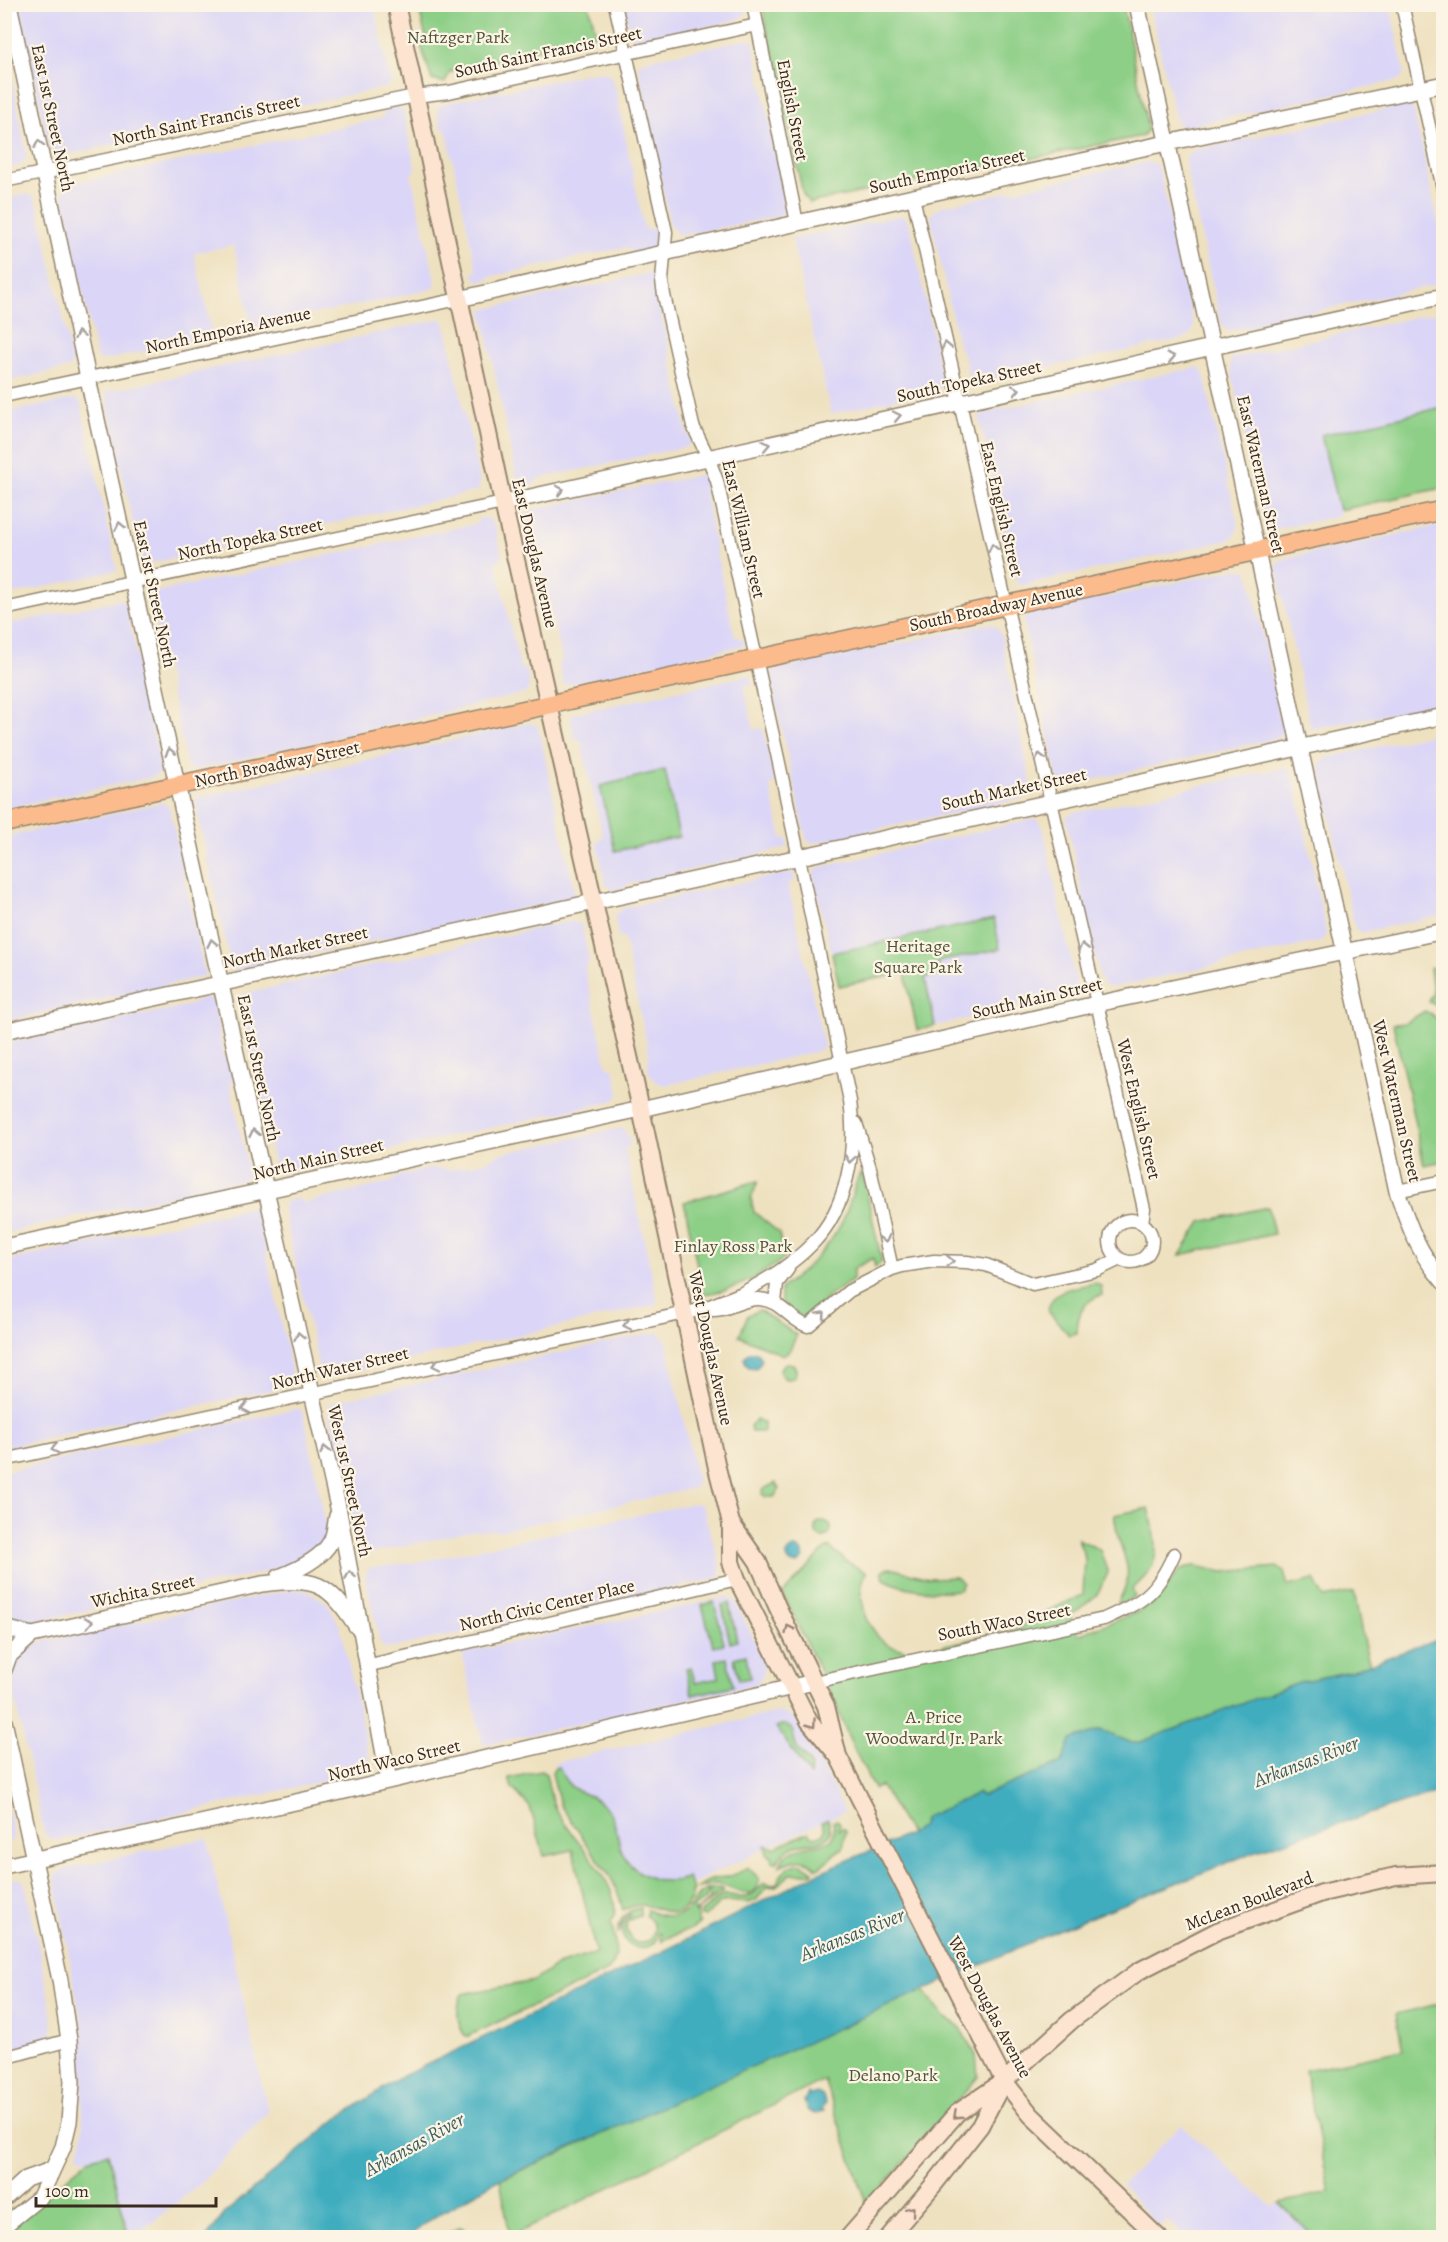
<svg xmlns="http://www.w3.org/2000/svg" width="1448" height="2242" viewBox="0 0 1448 2242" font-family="Alegreya,serif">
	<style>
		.built { fill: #dbd6f7 }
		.green { fill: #8dcf87; stroke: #647c52; stroke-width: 1.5 }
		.water { fill: #41adbf; stroke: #3e6c6e; stroke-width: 1.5 }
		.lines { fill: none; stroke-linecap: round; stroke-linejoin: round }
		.minor-casing { stroke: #94866f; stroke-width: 15 }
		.tertiary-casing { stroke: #94866f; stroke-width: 18 }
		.secondary-casing { stroke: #94866f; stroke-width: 20 }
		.primary-casing { stroke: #94866f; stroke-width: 21 }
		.minor { stroke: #fff; stroke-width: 12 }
		.tertiary { stroke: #fff; stroke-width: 15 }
		.secondary { stroke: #fde4d1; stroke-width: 16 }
		.primary { stroke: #fbbb8d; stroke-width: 18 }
		.oneway { stroke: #a79f9a }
		.oneway2 { stroke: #9c8778 }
		.labels { text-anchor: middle; stroke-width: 4.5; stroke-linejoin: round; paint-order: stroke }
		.park-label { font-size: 18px; fill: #505338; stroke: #fcf5e5 }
		.street-label { font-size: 18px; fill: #3b2a1e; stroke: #fcf5e5 }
		.water-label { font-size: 20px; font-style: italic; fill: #3d5e5e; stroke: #fcf5e5 }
	</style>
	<rect width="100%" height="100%" fill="#fcf5e5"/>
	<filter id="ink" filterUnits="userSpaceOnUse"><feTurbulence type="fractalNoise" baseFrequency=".0167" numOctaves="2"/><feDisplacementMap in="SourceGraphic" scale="12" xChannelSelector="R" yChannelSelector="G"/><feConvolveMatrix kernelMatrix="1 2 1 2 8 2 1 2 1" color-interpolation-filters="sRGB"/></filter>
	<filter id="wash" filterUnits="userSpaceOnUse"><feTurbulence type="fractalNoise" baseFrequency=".008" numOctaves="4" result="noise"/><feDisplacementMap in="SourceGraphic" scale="24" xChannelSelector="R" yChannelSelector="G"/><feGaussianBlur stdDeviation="1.35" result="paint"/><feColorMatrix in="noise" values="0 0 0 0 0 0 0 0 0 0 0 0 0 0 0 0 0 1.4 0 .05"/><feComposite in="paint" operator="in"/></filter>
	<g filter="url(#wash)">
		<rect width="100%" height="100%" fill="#eee1c0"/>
		<!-- built -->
		<path class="built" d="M746,4V14L737,20L642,40L632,38L623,5Z
			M19,5H374L391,82L387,87L56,157L49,149Z
			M1150,5H1390L1404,70L1403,75L1401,79L1390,82L1183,127L1179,125L1175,116Z
			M749,39L753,41L786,204L785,212L779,216L684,235L677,234L670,224L638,65L647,60Z
			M5,41L27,158L18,166L5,169Z
			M600,71L610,75L615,87L644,227L648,230L656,228L657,245L655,249L636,254L626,247L489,277V279L480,281L476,279L472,274L477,271L446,129L441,128L438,107L446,103Z
			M1406,105L1412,107L1414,111L1443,245V283L1229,331L1225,329L1221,323L1185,163L1188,155L1195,150Z
			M396,107L400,108L404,113L415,168V171L411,174L436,284L433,289L252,327L234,245L194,253L213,336L101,361L97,358L62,196L66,187L75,183L383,118L385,110Z
			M1147,162L1156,164L1160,172L1194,327L1190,335L1181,339L975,383L970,381L963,352L959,348L931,218L932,214L942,206Z
			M26,194L33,196L38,206L73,364L68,368L5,382V199Z
			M899,216L905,217L910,226L943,383L942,388L831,414L792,239Z
			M651,273L655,278L657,295L687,432L691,441L690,444L685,447L537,479L535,484L531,485L522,484L516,475L482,310Z
			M1443,311V407L1322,435L1340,516L1269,530L1263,517L1230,365L1232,358Z
			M442,319L445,324L480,483L478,491L142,565L105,392Z
			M1199,367L1204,375L1238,526L1235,535L1229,540L1023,585L1017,584L979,416L986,412Z
			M73,399H77L81,404L117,570L5,596V413Z
			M700,475H704L711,483L704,488L717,556L735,637L743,639L745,645L570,684H564L559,666L562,659L535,535L529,531L527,514L535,509Z
			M484,518L489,519L495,526L502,557L496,563L520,668L525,669L528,675L529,686L526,693L194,770L187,766L150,596L156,592L475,524L479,519Z
			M1443,525V703L1311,729L1276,566L1282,560L1289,558Z
			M1238,569L1246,571L1250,576L1283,728L1279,738L1064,786L1059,785L1024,624L1026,616L1034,613Z
			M119,600H122L126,605L160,764V773L152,777L5,808V625Z
			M989,624L997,627L1001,635L1033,793L1028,797L813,843L807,841L770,678L771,671Z
			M750,675L753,683L744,687L754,730L761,728L764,733L775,784L770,786L782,838H787L788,846L782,849L628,884L622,889L613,890L609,887L606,884L597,843L603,836L581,741L574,737L571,722L573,714Z
			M530,723L537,726L539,730L574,890L573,895L561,900L232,971L196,805L197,798Z
			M1443,732V915L1360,933L1355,927L1319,768L1320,764L1327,758Z
			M1283,768L1291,772L1295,782L1326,932L1324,939L1318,942L1115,987L1105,986L1100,978L1066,817L1073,813Z
			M162,803L166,804L170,809L205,976L5,1021V837Z
			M1034,819L1038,820L1042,825L1077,987L1073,994L935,1026L925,978L937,962L1000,949L994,920L832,953L813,875L817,868Z
			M792,872L795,879L788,884L824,1047L815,1052L666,1085L656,1082L648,1070L649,1053L624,939L618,935L615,916L617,913L624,908Z
			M571,921L580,924L582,927L589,961L585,970L607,1066L614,1069L616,1078L619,1095L617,1098L610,1102L281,1173L276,1171L239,1000L240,995Z
			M201,998H211L218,1006L216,1014L224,1056L230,1063L234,1080L230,1085L249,1173L247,1179L5,1233V1044L191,1005Z
			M622,1128L629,1137L630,1144L625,1149L657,1299L655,1305L326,1378L321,1376L284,1212L285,1204L287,1201L296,1198L304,1203L392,1182L397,1177L431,1168L449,1170L486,1162L499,1154Z
			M253,1207L257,1209L294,1383L293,1385L5,1447V1261Z
			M658,1332L666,1340L697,1481L694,1488L503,1530L471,1531L364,1555L359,1553L328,1407L332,1402Z
			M296,1409H300L304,1415L327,1532L326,1537L321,1546L299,1562L283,1568L28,1623L12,1621L5,1616L4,1472Z
			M695,1503L701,1505L703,1508L720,1565V1575L714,1579L390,1648H385L380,1642L365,1576L369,1568L418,1562Z
			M295,1589L308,1591L327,1603L340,1626L370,1760L364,1772L80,1836L59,1840L48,1837L44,1832L11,1680L13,1664L21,1652L31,1644L40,1642Z
			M728,1597L735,1601L764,1661L763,1676L755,1685L483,1745L462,1653Z
			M778,1712L788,1715L798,1721L845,1811L676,1891L640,1887L560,1782L554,1763Z
			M4,1789L14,1837L5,1847H4Z
			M207,1838L268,2112L200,2184L134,2237H129L108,2153L89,2159L78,2156L83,2133L82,2025L55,1879L59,1872L66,1869Z
			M19,1878L23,1881L26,1888L46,1981L53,2024L51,2034L46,2040L5,2051L4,1881Z
			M1181,2125L1271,2206L1279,2203L1314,2237H1185L1167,2220L1163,2226H1158L1154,2222L1122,2185Z"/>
		<!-- green -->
		<path class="green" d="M418,5H589L596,34L450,72L445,83L432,80L421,46L426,38Z
			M762,5H1123L1148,129L1143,136L809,203L803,194Z
			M1443,407V488L1339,510L1321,435Z
			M665,770L679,837L615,851L600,786Z
			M994,919L1000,949L938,962L940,975L925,978L935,1026L917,1030L905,973L839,986L832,953Z
			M1443,965H1444L1443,1009L1429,1002L1433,993L1430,968Z
			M1425,1011L1443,1022L1444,1161L1424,1165L1393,1024L1405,1023Z
			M860,1173L863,1176L882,1262L875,1267L873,1258L853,1269V1280L830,1295L810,1316L803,1318L781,1303V1288C805,1271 828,1249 842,1222C850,1206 853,1188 860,1173Z
			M758,1181L751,1199L754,1212L779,1233L784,1259C757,1277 736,1291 703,1294L684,1202Z
			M1268,1207L1274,1234L1180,1255L1201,1222Z
			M1095,1283L1101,1286L1102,1295C1083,1300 1077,1315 1077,1333L1069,1335L1048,1311C1051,1287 1075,1288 1095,1283Z
			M759,1310L797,1335L789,1351L783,1355L739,1336L748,1315Z
			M780 1371a8 8 0 1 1 16 0a8 8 0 1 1-16 0Z
			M756,1420L764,1422V1432H751L750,1426Z
			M776,1483L780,1489L774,1497H766L762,1494L763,1489Z
			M1149,1508C1157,1545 1165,1563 1132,1589L1135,1597L1120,1605L1118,1602C1132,1578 1129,1568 1120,1543C1117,1535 1116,1524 1114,1515Z
			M815 1529a8 8 0 1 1 16 0a8 8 0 1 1-16 0Z
			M1078,1539L1100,1550L1108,1573L1097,1595L1070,1616L1078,1635L1140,1611L1156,1601L1179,1571L1187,1567L1196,1566L1223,1572L1277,1567L1284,1572L1288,1586L1314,1580L1324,1598L1354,1592L1364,1644L1370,1664L1351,1671L1299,1682L1138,1743H1132L1100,1730L1071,1740L1062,1763L981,1796L979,1794L925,1817L922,1826L910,1834L881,1786L874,1789L852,1745L831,1694L783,1594L825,1549L830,1547L849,1563L866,1572L862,1584L861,1595L866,1619L879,1638L888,1645L907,1651H918L1014,1630L1054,1608L1083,1595L1085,1558Z
			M890,1568L929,1578L956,1577L963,1583L959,1590C936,1593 904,1590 884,1579L882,1572L884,1569Z
			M714,1602L724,1644L713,1646L702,1605Z
			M729,1603L737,1641L730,1643L722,1605Z
			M746,1655L750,1678L739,1680L734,1658Z
			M727,1658L733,1686L692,1695L686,1668L691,1667L695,1683L719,1678L716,1660Z
			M781,1725C796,1724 792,1736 796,1746C802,1758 814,1758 810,1776L776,1727Z
			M559,1767C571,1799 588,1788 606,1808C616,1818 616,1834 620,1846C629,1875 660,1887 687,1878L693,1889L691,1894L692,1898C675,1927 664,1906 641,1905C635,1904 629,1908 623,1910L618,1893L611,1878L560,1805L552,1773L555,1768Z
			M541,1771L546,1774C549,1786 550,1799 556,1810C571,1838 632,1893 610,1924L613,1926C613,1943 622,1956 608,1971L466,2037C456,2025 456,2007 462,1994L534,1981L557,1965L596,1953L573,1850L544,1856L530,1807L512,1788L509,1778Z
			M828,1819L831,1832L825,1839C806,1849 794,1835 777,1862H773L772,1857L767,1854L765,1845L774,1848L809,1832L813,1837L822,1835L825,1829L822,1822Z
			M837,1820L840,1823L839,1830L843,1828L846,1831L843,1848C830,1854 829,1864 817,1868C803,1855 793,1860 779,1866C792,1832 843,1859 833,1821Z
			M802,1864L813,1871L812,1873L791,1874L776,1886L767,1887L756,1900L748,1903L728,1901L720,1903L705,1917L701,1916V1913C709,1908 715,1897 724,1895C730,1894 734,1896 739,1897C752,1899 756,1891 764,1883L773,1885L777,1883C783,1871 788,1863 802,1864Z
			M747,1867L759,1878C756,1908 730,1885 717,1884C710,1884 704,1887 698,1888C712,1873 731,1882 747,1867Z
			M719,1888L723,1889V1892C714,1895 707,1904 698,1910L697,1921L700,1923C690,1933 674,1933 662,1941L660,1939L662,1934L659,1933C648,1967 604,1937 630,1916L629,1914L623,1920L618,1934C618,1919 626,1910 641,1908V1915L627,1921L626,1930L634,1942C652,1948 663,1925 646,1916L647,1910C662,1917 680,1922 691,1906C696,1899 699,1892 708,1889L705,1899L694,1907L695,1913L709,1900V1889Z
			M923,1989L944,2017L958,2025L976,2055L978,2077L867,2205L824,2080L510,2237L500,2180Z
			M1443,2003V2237H1314L1279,2203L1330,2192L1305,2070L1403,2050L1396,2014Z
			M108,2153L129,2237L5,2238L4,2232L89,2159Z
			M459,2227L463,2228L465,2237H443Z"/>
		<!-- water -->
		<path class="water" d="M745 1360a8 8 0 1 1 16 0a8 8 0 1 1-16 0Z
			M787 1556a8 8 0 1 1 16 0a8 8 0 1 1-16 0Z
			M1443,1637V1790L1264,1848L1056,1931L496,2181L429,2220L409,2237L206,2238L226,2212L339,2117L401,2077L680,1943L818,1873L910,1834L922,1826L925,1817L979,1793L981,1796L1062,1763L1071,1740L1100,1730L1132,1743H1138L1299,1682L1351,1671Z
			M808,2093L810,2095L817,2093L823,2096L825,2103L822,2109L824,2111L815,2114L808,2111L804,2101Z"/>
	</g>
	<g filter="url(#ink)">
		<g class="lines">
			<!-- minor casing -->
			<g class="minor-casing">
				<path id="minor" d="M753,4L797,223
					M1402,4L1444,193
					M4,181L415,96L449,92L757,25
					M913,197L1144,1209L1142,1223
					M4,396L459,299
					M4,609L503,503
					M856,1123L870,1168L892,1269
					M1397,1191L1444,1181
					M1110 1241a21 21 0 1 1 42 0a21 21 0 1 1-42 0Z
					M775,1303L777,1283L788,1269
					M704,1309C727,1314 740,1298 759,1299C781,1300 790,1321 808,1326L849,1291L892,1269L902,1266L934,1261L967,1262L986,1265L1033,1284L1097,1270L1120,1259
					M4,1460L704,1309C716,1302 730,1299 742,1293C768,1279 793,1264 813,1243C848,1207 857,1149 850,1101L779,763L717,481L708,457L693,426L664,295L662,281L666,232L615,4
					M366,1666L737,1579
					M814,1682L1104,1619C1143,1601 1156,1595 1174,1554
					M4,2058L69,2040"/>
			</g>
			<!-- tertiary casing -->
			<g class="tertiary-casing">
				<path id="tertiary" d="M9,4L92,397L266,1190L338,1507L389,1781
					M1137,4L1397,1191C1409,1226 1418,1253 1444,1282
					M459,299L913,197L1444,84
					M503,503L1444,296
					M4,1031L1444,716
					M4,1247L641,1109L1096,1004L1444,931
					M279,1577C297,1570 322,1559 331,1541C335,1534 335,1524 337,1516
					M4,1628L32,1635L262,1584C316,1578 326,1580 357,1627
					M4,1670L9,1656L32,1635
					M4,1721L60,1980L69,2040L72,2082L69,2122L63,2147L40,2197L4,2226
					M4,1866L332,1794L814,1682
					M4,2199L26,2179L51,2170"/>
			</g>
			<!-- secondary casing -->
			<g class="secondary-casing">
				<path id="secondary" d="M396,4L503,503L641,1109L717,1468L731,1523V1562L737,1579L809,1721L838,1756
					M731,1523L758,1562L777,1606L826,1706L838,1756L1004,2081L1031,2115L1159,2238
					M848,2238L957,2113L1004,2081L1072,2020L1139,1971L1217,1931L1322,1893L1396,1876L1444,1873
					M888,2238L935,2183L980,2126L1002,2084"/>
			</g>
			<!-- primary casing -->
			<g class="primary-casing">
				<path id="primary" d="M4,823L1444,510"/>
			</g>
			<!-- minor -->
			<use href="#minor" class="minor"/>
			<!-- tertiary -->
			<use href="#tertiary" class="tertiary"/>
			<!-- secondary -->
			<use href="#secondary" class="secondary"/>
			<!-- primary -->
			<use href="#primary" class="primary"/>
		</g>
		<!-- one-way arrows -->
		<defs><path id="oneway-chevron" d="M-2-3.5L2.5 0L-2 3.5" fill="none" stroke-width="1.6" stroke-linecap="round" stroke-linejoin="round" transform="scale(1.5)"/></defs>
		<g class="oneway">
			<use href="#oneway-chevron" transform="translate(39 144) rotate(-102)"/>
			<use href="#oneway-chevron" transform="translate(79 335) rotate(-102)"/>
			<use href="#oneway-chevron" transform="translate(946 346) rotate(-102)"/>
			<use href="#oneway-chevron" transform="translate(1171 357) rotate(-12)"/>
			<use href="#oneway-chevron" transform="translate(1016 390) rotate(-12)"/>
			<use href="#oneway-chevron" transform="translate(897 416) rotate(-12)"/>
			<use href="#oneway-chevron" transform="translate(766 445) rotate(-12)"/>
			<use href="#oneway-chevron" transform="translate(560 490) rotate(-12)"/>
			<use href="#oneway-chevron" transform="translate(120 526) rotate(-102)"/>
			<use href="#oneway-chevron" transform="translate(993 548) rotate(-103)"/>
			<use href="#oneway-chevron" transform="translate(170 752) rotate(-102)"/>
			<use href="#oneway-chevron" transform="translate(1040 757) rotate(-103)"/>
			<use href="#oneway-chevron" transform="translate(212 943) rotate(-102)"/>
			<use href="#oneway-chevron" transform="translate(1083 947) rotate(-103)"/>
			<use href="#oneway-chevron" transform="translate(254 1133) rotate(-102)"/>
			<use href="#oneway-chevron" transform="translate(850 1159) rotate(98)"/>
			<use href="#oneway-chevron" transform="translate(885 1239) rotate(77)"/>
			<use href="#oneway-chevron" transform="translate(950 1261) rotate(2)"/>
			<use href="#oneway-chevron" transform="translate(822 1315) rotate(-47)"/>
			<use href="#oneway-chevron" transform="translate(627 1325) rotate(168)"/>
			<use href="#oneway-chevron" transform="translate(299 1336) rotate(-102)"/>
			<use href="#oneway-chevron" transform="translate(436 1365) rotate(168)"/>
			<use href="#oneway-chevron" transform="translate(245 1408) rotate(168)"/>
			<use href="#oneway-chevron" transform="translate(55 1449) rotate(168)"/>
			<use href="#oneway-chevron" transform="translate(325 1450) rotate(-103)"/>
			<use href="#oneway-chevron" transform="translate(350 1575) rotate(-100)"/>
			<use href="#oneway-chevron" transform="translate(89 1622) rotate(-12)"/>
		</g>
		<g class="oneway2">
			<use href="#oneway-chevron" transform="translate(789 1629) rotate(-116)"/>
			<use href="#oneway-chevron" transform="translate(812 1724) rotate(55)"/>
			<use href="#oneway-chevron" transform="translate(957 2115) rotate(137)"/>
			<use href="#oneway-chevron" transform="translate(911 2210) rotate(-49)"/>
		</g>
	</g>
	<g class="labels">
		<!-- park labels -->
		<g class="park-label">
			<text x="458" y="43">Naftzger Park</text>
			<text x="918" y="952">Heritage<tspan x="918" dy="21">Square Park</tspan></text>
			<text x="733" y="1252">Finlay Ross Park</text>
			<text x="934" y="1723">A. Price<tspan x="934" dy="21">Woodward Jr. Park</tspan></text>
			<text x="893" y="2081">Delano Park</text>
		</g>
		<!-- street labels -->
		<g class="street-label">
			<text transform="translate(548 52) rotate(-12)" y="6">South Saint Francis Street</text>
			<text transform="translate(793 110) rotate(79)" y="6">English Street</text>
			<text transform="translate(53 118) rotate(78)" y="6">East 1st Street North</text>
			<text transform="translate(206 120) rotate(-12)" y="6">North Saint Francis Street</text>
			<text transform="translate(947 171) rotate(-12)" y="6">South Emporia Street</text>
			<text transform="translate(228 330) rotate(-12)" y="6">North Emporia Avenue</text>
			<text transform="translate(969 381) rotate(-12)" y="6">South Topeka Street</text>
			<text transform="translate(1261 474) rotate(77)" y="6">East Waterman Street</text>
			<text transform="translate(1002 509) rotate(77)" y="6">East English Street</text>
			<text transform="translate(744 529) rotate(77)" y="6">East William Street</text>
			<text transform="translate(250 539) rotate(-12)" y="6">North Topeka Street</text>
			<text transform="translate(535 553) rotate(77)" y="6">East Douglas Avenue</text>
			<text transform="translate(155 594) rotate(78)" y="6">East 1st Street North</text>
			<text transform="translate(996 607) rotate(-12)" y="6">South Broadway Avenue</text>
			<text transform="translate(277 764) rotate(-12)" y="6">North Broadway Street</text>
			<text transform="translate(1014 789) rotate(-12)" y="6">South Market Street</text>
			<text transform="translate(295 947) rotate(-12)" y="6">North Market Street</text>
			<text transform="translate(1037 998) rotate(-13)" y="6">South Main Street</text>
			<text transform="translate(259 1068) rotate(78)" y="6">East 1st Street North</text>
			<text transform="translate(1397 1101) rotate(77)" y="6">West Waterman Street</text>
			<text transform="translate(1139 1109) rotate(77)" y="6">West English Street</text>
			<text transform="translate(318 1159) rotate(-13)" y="6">North Main Street</text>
			<text transform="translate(711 1348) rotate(78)" y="6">West Douglas Avenue</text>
			<text transform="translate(340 1368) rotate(-13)" y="6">North Water Street</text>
			<text transform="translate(350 1481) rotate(78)" y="6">West 1st Street North</text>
			<text transform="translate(143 1591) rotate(-12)" y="6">Wichita Street</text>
			<text transform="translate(547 1605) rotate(-13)" y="6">North Civic Center Place</text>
			<text transform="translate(1004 1622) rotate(-11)" y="6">South Waco Street</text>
			<text transform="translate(394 1760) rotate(-13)" y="6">North Waco Street</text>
			<text transform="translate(1249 1901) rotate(-21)" y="6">McLean Boulevard</text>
			<text transform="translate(990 2007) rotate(62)" y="6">West Douglas Avenue</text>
		</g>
		<!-- water labels -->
		<g class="water-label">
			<text transform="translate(1306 1761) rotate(-21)" y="7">Arkansas River</text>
			<text transform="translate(852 1934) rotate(-22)" y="7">Arkansas River</text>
			<text transform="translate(414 2144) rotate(-29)" y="7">Arkansas River</text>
		</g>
	</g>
	<!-- margin -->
	<rect width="1448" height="2242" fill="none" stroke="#fcf5e5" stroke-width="24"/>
	<!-- scale -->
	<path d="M36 2197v9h180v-9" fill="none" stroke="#3b2a1e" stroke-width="3"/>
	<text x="45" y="2197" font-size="18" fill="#3b2a1e" stroke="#fcf5e5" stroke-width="4.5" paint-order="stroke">100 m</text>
</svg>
